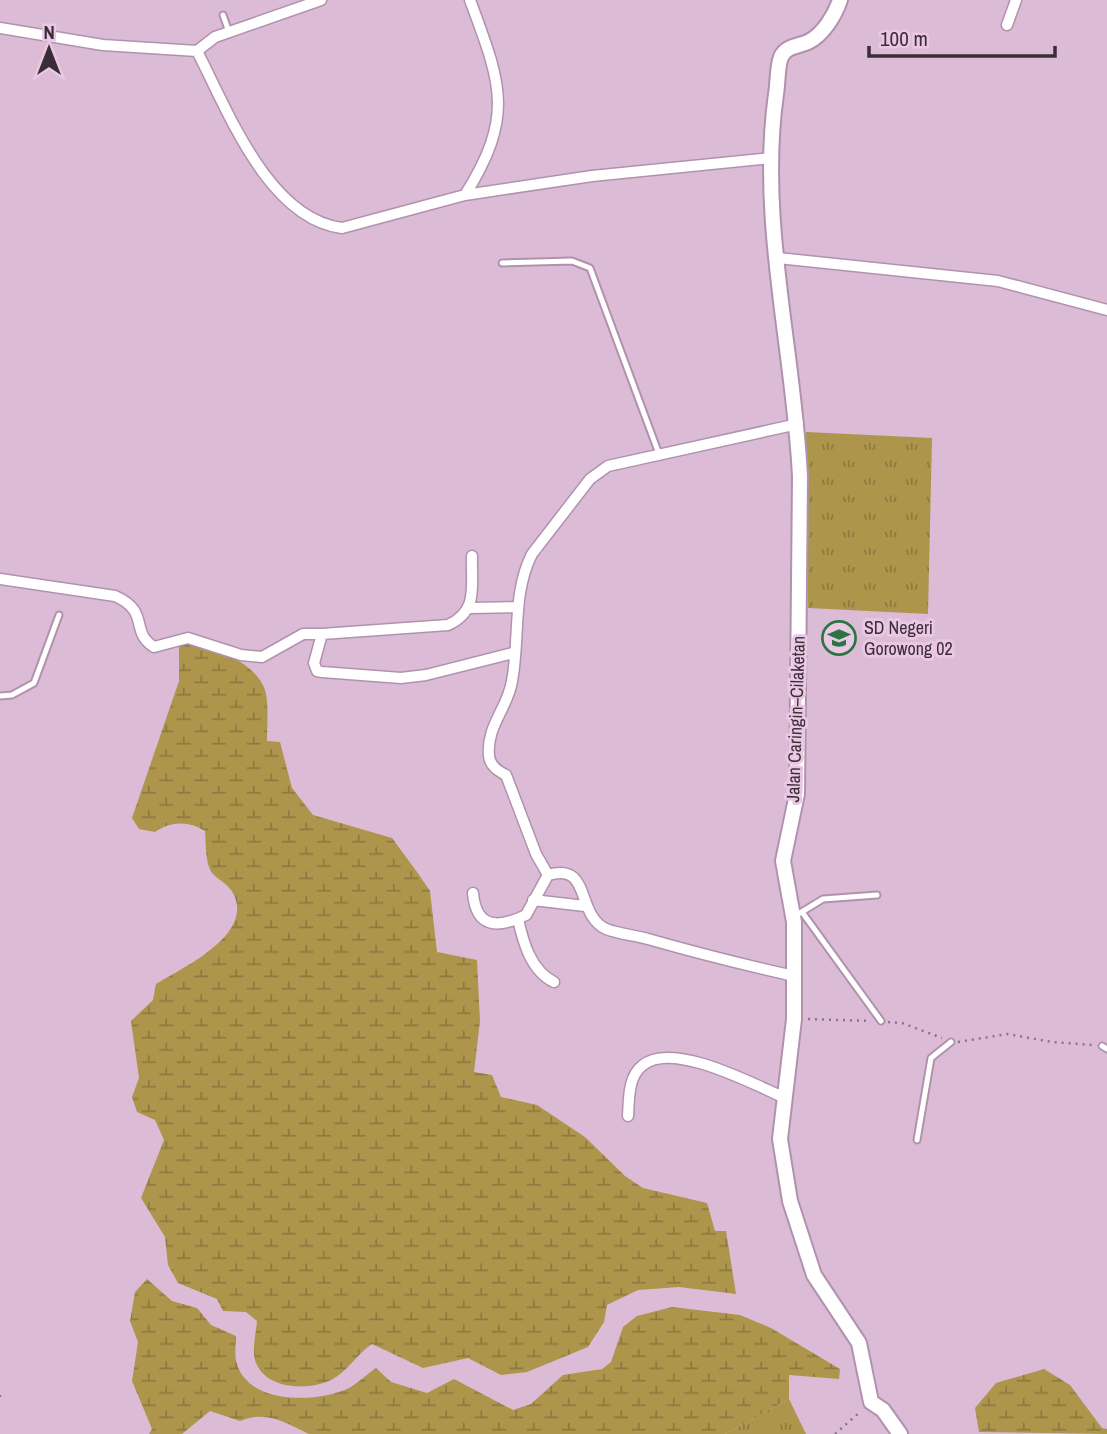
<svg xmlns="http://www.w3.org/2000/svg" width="1107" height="1434" viewBox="0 0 1107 1434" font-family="'Archivo Narrow',sans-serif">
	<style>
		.grass { fill: url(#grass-tufts) }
		.wetland { fill: url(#wetland-marsh) }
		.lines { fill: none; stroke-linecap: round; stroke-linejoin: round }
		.lane-casing { stroke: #b192ad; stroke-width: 9 }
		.street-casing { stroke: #b192ad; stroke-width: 13 }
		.secondary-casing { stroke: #b192ad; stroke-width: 18 }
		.path { stroke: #8a7386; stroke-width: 2.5; stroke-dasharray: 2 5; stroke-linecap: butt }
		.lane { stroke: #fff; stroke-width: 5 }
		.street { stroke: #fff; stroke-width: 10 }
		.secondary { stroke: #fff; stroke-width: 14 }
		.labels { text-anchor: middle; stroke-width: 6; stroke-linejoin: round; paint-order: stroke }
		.poi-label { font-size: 18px; fill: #3a2d38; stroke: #eac8e4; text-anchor: start }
		.street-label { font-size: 18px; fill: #3a2d38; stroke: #eac8e4 }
	</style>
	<defs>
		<pattern id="grass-tufts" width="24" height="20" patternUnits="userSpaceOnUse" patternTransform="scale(1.75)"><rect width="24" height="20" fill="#ad954c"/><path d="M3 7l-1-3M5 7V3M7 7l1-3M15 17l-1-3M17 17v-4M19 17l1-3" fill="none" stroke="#8e7a40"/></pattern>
		<pattern id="wetland-marsh" width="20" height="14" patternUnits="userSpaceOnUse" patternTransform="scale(1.75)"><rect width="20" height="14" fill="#ad954c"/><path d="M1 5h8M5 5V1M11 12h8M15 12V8" fill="none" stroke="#8e7a40"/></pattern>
	</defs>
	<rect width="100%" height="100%" fill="#dcbbd7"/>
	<!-- grass -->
	<path class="grass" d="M806,432L932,438L928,614L808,608Z
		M789,1399L806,1434H725Z"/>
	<!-- wetland -->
	<path class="wetland" d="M194,639C217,650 256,663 265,690C269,704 267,726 267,741L280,742L292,788L313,815L392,838L417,872L430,891L437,952L477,960L480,1021L474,1072L492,1075L501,1097L537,1105L585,1137L625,1176L643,1188L707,1203L715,1231H726L736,1294L679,1287L638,1290L607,1305L604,1322L588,1347L527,1372L501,1375L468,1358L423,1368L372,1344C358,1353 346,1373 331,1380C308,1391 264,1390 255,1360C252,1349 256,1332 257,1321L246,1312L223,1311L217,1299L178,1283L168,1265L165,1237L141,1198L164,1140L155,1120L137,1112L132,1097L139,1078L131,1021L153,1000L156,984C184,967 255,934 233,893C229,885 219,880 213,874C205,865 206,843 205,831C189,821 171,821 155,832L139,829L132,818L179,681V642Z
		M147,1279L172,1301L197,1308L211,1325L236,1336C236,1344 234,1356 237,1364C249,1405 318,1403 349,1388C358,1383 367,1374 376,1368L391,1382L427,1393L454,1379L513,1410L531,1404L563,1375L602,1369L611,1362L623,1327L637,1316L672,1307L740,1315L771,1328L840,1369L839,1379L789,1375V1399L725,1434H309C284,1422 267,1410 240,1421L210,1411L182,1434H149L152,1429L132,1381L138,1342L130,1321L135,1292Z
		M1044,1369L1070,1385L1102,1428L1107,1429V1434L979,1432L975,1408L996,1383Z"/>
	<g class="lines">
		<!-- lane casing -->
		<g class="lane-casing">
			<path id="lane" d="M223,15L229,32
				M502,263L572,261L590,268L659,454
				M0,696L12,695L34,683L59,615
				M802,912L881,1021
				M800,913L823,899L877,895
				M1102,1046L1107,1049
				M917,1140L931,1058L951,1042"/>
		</g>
		<!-- street casing -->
		<g class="street-casing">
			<path id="street" d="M321,0L215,37L197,51C227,109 268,219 342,228L465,195L592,176L772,158
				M1007,25L1016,0
				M0,28L103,45L197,51
				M465,195C515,115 501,84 470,0
				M778,258L998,281L1107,310
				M0,579L115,596C151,612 129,631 154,647L188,638L241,655L262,657L303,634H322L314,663L317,671L322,672L401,678L426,675L513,653
				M470,608L518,607
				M322,634L448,625C479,611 471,586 472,556
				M548,875L536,854L506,775C498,771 490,766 489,756C486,726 508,708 512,681C520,639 512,593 532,554L590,479L608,466L798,424
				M473,893C476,928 497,929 526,915L548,875C592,862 575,914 606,929C619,934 634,935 648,939C697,953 745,965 794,976
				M533,900L585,906
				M518,919C523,942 531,971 554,982
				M628,1116C629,1099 628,1076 643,1065C673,1041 753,1084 783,1097"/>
		</g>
		<!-- secondary casing -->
		<g class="secondary-casing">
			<path id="secondary" d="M840,0C835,15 823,35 808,42C799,46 786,46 781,57C777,67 778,83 776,94C758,221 794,350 800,477L797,794L783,861L794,922V1019L780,1139L790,1201L814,1275L859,1343L871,1402L883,1410L900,1434"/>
		</g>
		<!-- path -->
		<path class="path" d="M808,1019L871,1021
			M888,1022L902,1023L942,1038
			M958,1042L1007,1034L1052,1042L1093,1045
			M0,1395V1402
			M835,1434L861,1411"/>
		<!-- lane -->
		<use href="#lane" class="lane"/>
		<!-- street -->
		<use href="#street" class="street"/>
		<!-- secondary -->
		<use href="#secondary" class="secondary"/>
	</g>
	<!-- icons -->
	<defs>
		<g id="school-ring" transform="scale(1.75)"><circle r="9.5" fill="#eac8e4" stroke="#2a7543" stroke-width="1.5"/><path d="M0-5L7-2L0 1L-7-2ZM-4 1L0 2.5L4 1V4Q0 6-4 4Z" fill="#2a7543"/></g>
	</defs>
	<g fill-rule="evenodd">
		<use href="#school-ring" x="839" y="638"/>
	</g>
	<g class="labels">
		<!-- poi labels -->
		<g class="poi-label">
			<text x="864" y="634">SD Negeri<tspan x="864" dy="21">Gorowong 02</tspan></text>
		</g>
		<!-- street labels -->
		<g class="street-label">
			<text transform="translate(796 719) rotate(-88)" y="6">Jalan Caringin–Cilaketan</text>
		</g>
	</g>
	<!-- north arrow -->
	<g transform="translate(49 49)" stroke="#eac8e4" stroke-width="5" paint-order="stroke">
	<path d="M0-5L12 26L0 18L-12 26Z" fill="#3a2d38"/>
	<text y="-10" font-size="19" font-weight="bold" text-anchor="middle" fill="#3a2d38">N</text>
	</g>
	<!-- scale -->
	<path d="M869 46v10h186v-10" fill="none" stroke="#3a2d38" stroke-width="3.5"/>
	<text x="880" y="46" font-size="21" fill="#3a2d38" stroke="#eac8e4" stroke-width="5" paint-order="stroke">100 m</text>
</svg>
